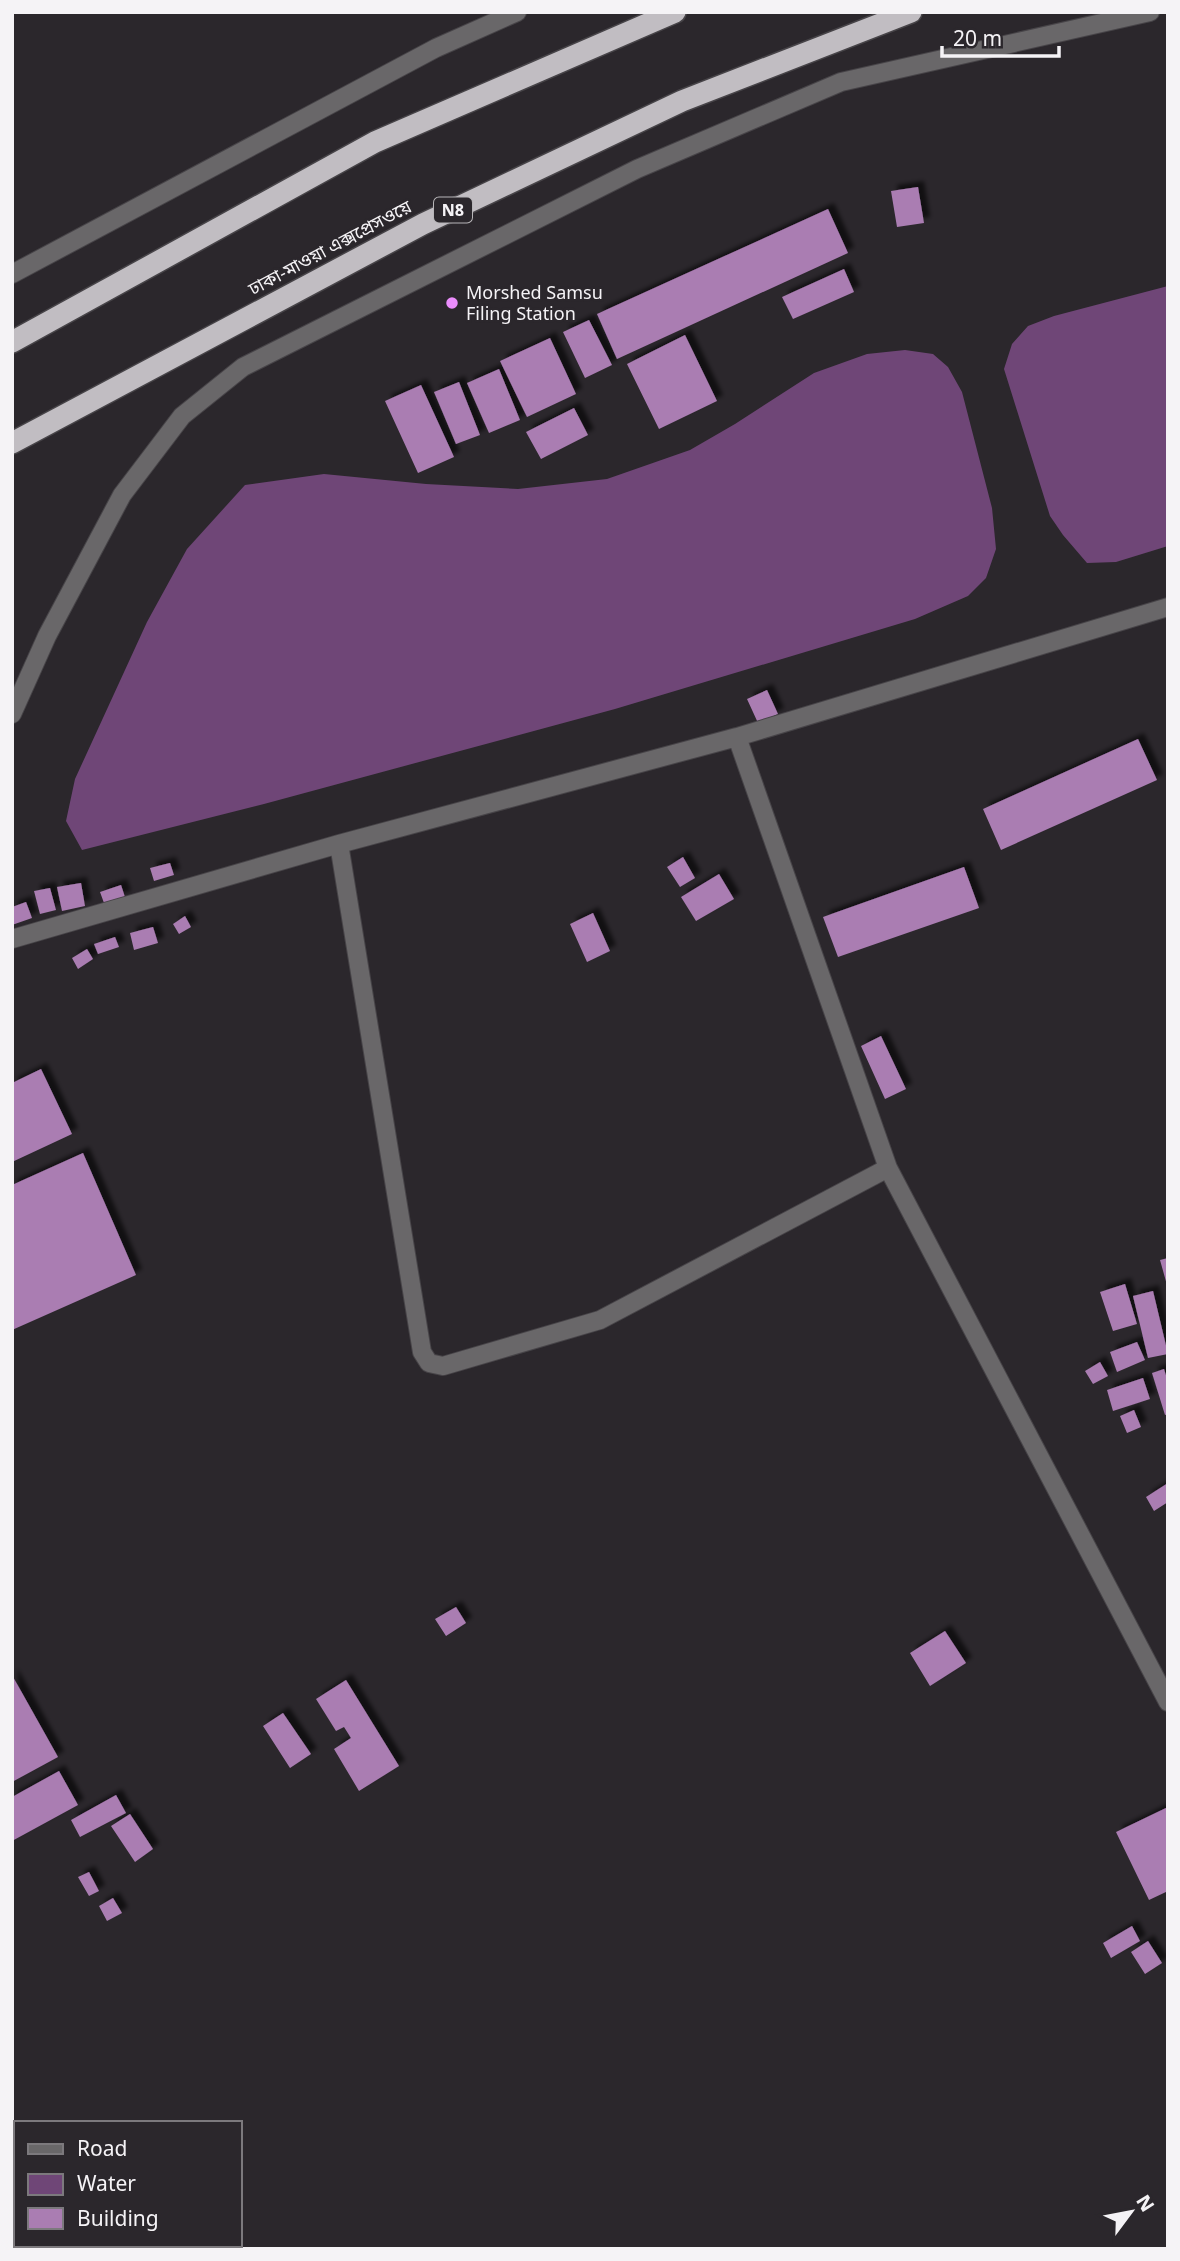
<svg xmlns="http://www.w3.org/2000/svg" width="1180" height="2261" viewBox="0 0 1180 2261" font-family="Georgia,'Noto Sans Bengali',serif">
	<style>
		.water { fill: #6f4677 }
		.building { fill: #aa7db2; filter: url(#shadow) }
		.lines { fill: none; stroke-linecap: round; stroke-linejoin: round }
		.minor-casing { stroke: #474448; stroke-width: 20 }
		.tertiary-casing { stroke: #474448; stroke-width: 20 }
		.motorway-casing { stroke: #474448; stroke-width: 24 }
		.minor { stroke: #696769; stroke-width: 18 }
		.tertiary { stroke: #696769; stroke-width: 18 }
		.motorway { stroke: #c1bdc2; stroke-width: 21 }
		.poi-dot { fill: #eb8dfc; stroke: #2b272c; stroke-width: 2.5 }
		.labels { text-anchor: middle; stroke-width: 5; stroke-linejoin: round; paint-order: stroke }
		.shield { fill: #2b272c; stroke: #b8b6b9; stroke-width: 2 }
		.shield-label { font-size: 16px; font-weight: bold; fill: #f5f3f6 }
		.street-label { font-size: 18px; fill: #f5f3f6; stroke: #2b272c }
		.poi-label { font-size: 18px; fill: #f5f3f6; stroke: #2b272c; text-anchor: start }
	</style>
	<defs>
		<filter id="shadow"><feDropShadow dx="6" dy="-6" stdDeviation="2" flood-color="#0009"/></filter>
	</defs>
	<rect width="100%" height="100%" fill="#2b272c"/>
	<!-- water -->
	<path class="water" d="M1168,286V546L1116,562L1087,563L1063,535L1050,516L1004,369L1012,344L1028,326L1054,316Z
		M905,350L933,354L948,367L962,392L992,508L996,549L986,578L968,596L915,619L615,709L264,804L82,850L66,821L75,779L147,622L187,549L245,485L324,474L426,484L518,489L607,479L690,450L735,424L814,373L867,354Z"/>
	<!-- building -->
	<path class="building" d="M918,187L924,223L897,227L891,191Z
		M828,209L848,253L617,359L597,314Z
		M844,269L854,292L793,319L782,297Z
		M589,320L612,365L585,378L563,332Z
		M685,335L717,401L659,429L627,364Z
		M550,338L576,394L527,417L500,361Z
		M499,369L520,420L489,433L467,383Z
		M459,382L480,435L456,444L434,392Z
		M421,385L454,457L418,473L385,401Z
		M574,408L588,435L541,459L526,432Z
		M767,690L778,714L758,723L747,699Z
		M1138,739L1157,780L1001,850L983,809Z
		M683,857L695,878L680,887L667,867Z
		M170,863L174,875L154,881L150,868Z
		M964,867L979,908L838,957L823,917Z
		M719,874L734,899L696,921L681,897Z
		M81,883L85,906L62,911L57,887Z
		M121,885L125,897L104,903L100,892Z
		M50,888L56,910L40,914L34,891Z
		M26,902L32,918L12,925V907Z
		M593,913L610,951L587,962L570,924Z
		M185,916L191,927L179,934L173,924Z
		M153,927L158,943L134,950L130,933Z
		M115,937L119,947L98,954L94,944Z
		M87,949L93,959L78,969L72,958Z
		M881,1036L906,1089L885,1099L861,1046Z
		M41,1069L72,1134L12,1162V1083Z
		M83,1153L136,1275L12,1330V1185Z
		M1168,1258V1285H1167L1160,1260Z
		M1125,1284L1137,1324L1113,1331L1100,1292Z
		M1153,1291L1168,1354L1148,1358L1133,1296Z
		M1137,1342L1145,1360L1117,1372L1110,1352Z
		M1100,1362L1108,1376L1093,1384L1085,1371Z
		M1164,1369L1168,1382V1414L1165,1415L1152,1373Z
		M1143,1378L1150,1399L1113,1411L1107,1390Z
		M1134,1410L1141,1427L1127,1433L1120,1416Z
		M1168,1483V1502L1154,1511L1146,1497Z
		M456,1607L466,1623L446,1636L435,1619Z
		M945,1631L966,1663L930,1686L910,1653Z
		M12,1675L58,1757L12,1782Z
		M346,1680L399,1766L359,1791L334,1749L351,1738L344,1727L336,1731L316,1699Z
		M283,1713L311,1754L290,1768L263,1726Z
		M59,1771L78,1805L12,1841V1797Z
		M116,1795L126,1813L80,1837L71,1820Z
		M1168,1807V1891L1149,1900L1116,1832Z
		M130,1814L153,1849L135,1862L111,1826Z
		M89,1872L99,1891L89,1896L78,1877Z
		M113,1898L122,1913L107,1921L99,1906Z
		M1132,1926L1140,1941L1111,1958L1103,1943Z
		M1148,1941L1162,1963L1145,1974L1131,1952Z"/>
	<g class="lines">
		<!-- minor casing -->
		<g class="minor-casing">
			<path id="minor" d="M339,844L422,1352L429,1363L443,1366L600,1320L888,1168L737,737
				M12,939L339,844L737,737L1168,607
				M888,1168L1168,1702"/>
		</g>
		<!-- tertiary casing -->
		<g class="tertiary-casing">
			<path id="tertiary" d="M12,274L436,48L517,12
				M12,714L47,636L122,495L182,416L243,367L637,169L841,82L1150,12"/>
		</g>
		<!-- motorway casing -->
		<g class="motorway-casing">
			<path id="motorway" d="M12,342L375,142L675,12
				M12,443L423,224L682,101L911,12"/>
		</g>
		<!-- minor -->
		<use href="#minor" class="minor"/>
		<!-- tertiary -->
		<use href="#tertiary" class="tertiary"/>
		<!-- motorway -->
		<use href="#motorway" class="motorway"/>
	</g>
	<!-- markers -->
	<circle class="poi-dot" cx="452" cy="303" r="7"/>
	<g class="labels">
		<!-- shield labels -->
		<rect class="shield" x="434" y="197.5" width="38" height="25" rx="5"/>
		<g class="shield-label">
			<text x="453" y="216">N8</text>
		</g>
		<!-- street labels -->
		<g class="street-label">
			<text transform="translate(330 248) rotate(-28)" y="6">ঢাকা-মাওয়া এক্সপ্রেসওয়ে</text>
		</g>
		<!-- poi labels -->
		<g class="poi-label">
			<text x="466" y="299">Morshed Samsu<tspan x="466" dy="21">Filing Station</tspan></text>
		</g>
	</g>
	<!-- border -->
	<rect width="1180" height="2261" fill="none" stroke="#f5f3f6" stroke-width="28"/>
	<!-- legend -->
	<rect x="14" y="2121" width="228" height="126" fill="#2b272c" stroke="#7c797d" stroke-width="2"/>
	<rect x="28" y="2144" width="35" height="10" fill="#696769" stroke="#7c797d" stroke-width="2"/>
	<text x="77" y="2156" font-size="21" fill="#f5f3f6">Road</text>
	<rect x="28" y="2174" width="35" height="21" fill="#6f4677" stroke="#7c797d" stroke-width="2"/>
	<text x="77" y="2191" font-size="21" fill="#f5f3f6">Water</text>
	<rect x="28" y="2208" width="35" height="21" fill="#aa7db2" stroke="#7c797d" stroke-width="2"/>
	<text x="77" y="2226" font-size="21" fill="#f5f3f6">Building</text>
	<!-- north arrow -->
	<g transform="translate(1131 2212) rotate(58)" stroke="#2b272c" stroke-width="5" paint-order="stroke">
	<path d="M0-5L12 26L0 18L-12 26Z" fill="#f5f3f6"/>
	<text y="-10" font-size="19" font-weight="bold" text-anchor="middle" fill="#f5f3f6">N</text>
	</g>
	<!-- scale -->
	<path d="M942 46v10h117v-10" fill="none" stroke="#f5f3f6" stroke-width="3.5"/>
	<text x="953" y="46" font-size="21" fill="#f5f3f6" stroke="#2b272c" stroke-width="5" paint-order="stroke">20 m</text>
</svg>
